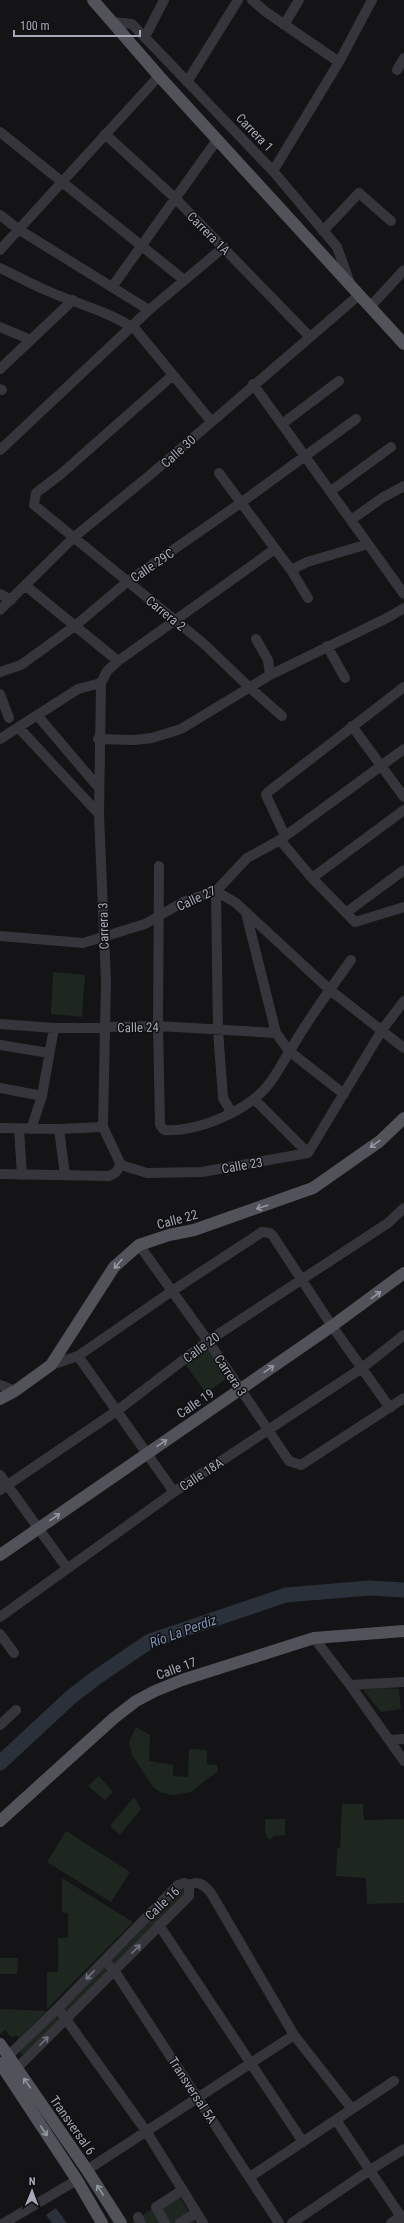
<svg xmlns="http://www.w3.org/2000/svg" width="404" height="2223" viewBox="0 0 404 2223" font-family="'Roboto Condensed',sans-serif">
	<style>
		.green { fill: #1e2620 }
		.water { fill: #2a313a }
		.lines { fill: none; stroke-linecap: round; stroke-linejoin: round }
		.river { stroke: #2a313a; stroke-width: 15 }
		.minor { stroke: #35353b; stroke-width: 10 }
		.major { stroke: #51525a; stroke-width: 12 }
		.oneway { stroke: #9498a4 }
		.oneway2 { stroke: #73757f }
		.labels { text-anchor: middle; stroke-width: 3; stroke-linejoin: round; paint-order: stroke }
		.street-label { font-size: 13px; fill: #a5a9b7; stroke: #0f0f11 }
		.water-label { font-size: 14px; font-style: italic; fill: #7b92b3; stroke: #0f0f11 }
	</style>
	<rect width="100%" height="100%" fill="#141416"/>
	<!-- green -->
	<path class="green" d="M53,972L85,975L82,1017L51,1014Z
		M207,1349L227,1378L206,1393L185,1364Z
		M384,1688L399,1689L401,1709L381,1712L363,1690Z
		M136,1727L150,1735L149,1761L173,1765V1776L188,1777L189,1749L207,1750V1764L217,1765L218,1771L191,1792L173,1795L160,1792L153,1787L132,1755L129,1742Z
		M99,1776L113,1792L105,1800L88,1786Z
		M134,1797L141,1809L120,1835L110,1826Z
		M342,1804H363L364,1820L404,1819V1903L367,1904L366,1878L336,1876L337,1848H340Z
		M265,1819H285V1835L275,1836L269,1840L265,1833Z
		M66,1831L130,1872L111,1902L47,1862Z
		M62,1878L133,1922L47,2009V1972H58V1938H68V1913L62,1912Z
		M180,1889H184V1894L114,1964L110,1963V1959Z
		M0,1958H18L17,1974H0Z
		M102,1969H106V1973L69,2010H65V2006Z
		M0,2009L47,2011L19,2038L16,2035L12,2038L5,2030L0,2034Z
		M56,2015L60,2016L59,2019L24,2054H20V2050Z
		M177,2193L196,2223H133L132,2222Z"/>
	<!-- water -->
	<path class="water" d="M56,2208L67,2223H52L46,2215Z"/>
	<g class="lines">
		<!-- river -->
		<path class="river" d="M0,1763L71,1697L97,1677L150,1641L286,1595L369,1588L404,1590"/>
		<!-- minor -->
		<path class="minor" d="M252,0L266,12L339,62
			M113,22L132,24L273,171L337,247L351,286
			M284,25L299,0
			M145,37L164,0
			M397,70L404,58
			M187,82L238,0
			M0,132L184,280
			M105,134L175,198L309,336
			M273,171L339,62L372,0
			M0,215L18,229L149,310
			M323,231L359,193L391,221
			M0,250L159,76
			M0,268C17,276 33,285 50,292C80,305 108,311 136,330L211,421
			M112,287L217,140
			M370,307L404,270
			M0,327L31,340
			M0,369L73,300
			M173,375L61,474L36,493L34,505L203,643L249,687L282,716
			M253,384L404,594
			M0,389L2,390
			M282,424L339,381
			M0,450L149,310L224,247
			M219,473L291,570L308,598
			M331,491L391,447
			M351,520L382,498L404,486
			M291,570L307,562L368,544
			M26,586L118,661
			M0,594L11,600
			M0,610L73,538L150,475L359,295
			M256,639L268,660L270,675
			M327,646L345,678
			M0,672L21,665L76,625L127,582L242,502L356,419
			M0,694L9,718
			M37,715L99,788
			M352,726L404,797
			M19,728L99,814
			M0,739L78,689L101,683
			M98,739L134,740L152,738L181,729L270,675L389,617L404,608
			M285,836L266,795L268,792L404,687
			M280,840L312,878L355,922L404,907
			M159,866L158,1026L160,1125L164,1130C194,1132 230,1117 254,1099C271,1086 279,1068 290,1051C308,1019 330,989 351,960
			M312,878L404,810
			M216,891L236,903L330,990L404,1048
			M216,891L218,1030L223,1098L231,1112
			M347,912L404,870
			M246,913L276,1033L289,1051L344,1094
			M0,936L83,943L145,924L183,902L216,891L247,858L280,840L404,749
			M0,1024L54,1028L158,1026L276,1033
			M0,1045L49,1053
			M0,1088L42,1096
			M254,1099L308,1153
			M0,1128L59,1129L103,1127
			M19,1129L22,1175
			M31,1129L42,1096L54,1028
			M59,1129L65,1175
			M121,1165L103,1127L106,982L99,814L101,683L107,671L118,661L275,549
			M121,1165L147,1173L202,1172L308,1153L382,1030L404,1001
			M0,1174L109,1176L115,1173L121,1165
			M139,1245L208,1341L289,1461L301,1465L404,1398
			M78,1356L174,1492
			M51,1365L78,1356L172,1291L262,1232L270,1233L273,1236L332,1326L390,1408
			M0,1385L15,1391
			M0,1475L67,1568
			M0,1490L118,1410L208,1341L388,1223L404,1208
			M0,1617L174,1492L362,1368L404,1335
			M0,1634L14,1653
			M314,1638L350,1685L404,1761
			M350,1685L404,1682
			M0,1725L16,1710
			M389,1740L404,1739
			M189,1885C199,1880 204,1885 211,1893L294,2035L352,2109
			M159,1925L303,2142
			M104,1961L114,1970L279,2223
			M58,2008L146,2131L203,2223
			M8,2056L58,2008L178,1885L184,1883L189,1885
			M17,2068L189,1896V1885
			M336,2120L404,2221
			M87,2170L294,2035
			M250,2177L394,2081
			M138,2217L141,2223
			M4,2223L77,2180
			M165,2223L156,2207L181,2191
			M180,2223L196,2213
			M292,2223L370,2170L404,2149
			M391,2223L401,2216"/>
		<!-- major -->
		<path class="major" d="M93,0L159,76L404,344
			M0,1399L15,1391L51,1365L114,1267L139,1245L169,1235L194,1230L313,1188L380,1141L404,1118
			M0,1555L332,1326L404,1273
			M0,1821L114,1718L136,1701L155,1691L182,1680L314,1638L404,1631
			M0,2044L87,2170L121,2223
			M0,2063L77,2180L102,2223"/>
	</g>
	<!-- one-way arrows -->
	<defs><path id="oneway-shaft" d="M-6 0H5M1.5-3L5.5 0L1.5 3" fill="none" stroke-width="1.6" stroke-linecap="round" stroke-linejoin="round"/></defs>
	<g class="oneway">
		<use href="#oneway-shaft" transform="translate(375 1144) rotate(144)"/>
		<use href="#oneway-shaft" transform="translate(262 1207) rotate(162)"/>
		<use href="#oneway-shaft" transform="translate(118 1264) rotate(131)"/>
		<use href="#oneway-shaft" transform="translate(376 1295) rotate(-37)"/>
		<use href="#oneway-shaft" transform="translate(269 1369) rotate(-34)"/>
		<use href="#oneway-shaft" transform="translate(162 1443) rotate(-34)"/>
		<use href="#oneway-shaft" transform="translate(55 1517) rotate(-35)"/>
		<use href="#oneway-shaft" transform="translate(27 2083) rotate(-125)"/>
		<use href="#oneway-shaft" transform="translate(44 2131) rotate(57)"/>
		<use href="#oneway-shaft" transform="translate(100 2190) rotate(-123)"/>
	</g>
	<g class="oneway2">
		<use href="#oneway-shaft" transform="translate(136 1949) rotate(-45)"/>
		<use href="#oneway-shaft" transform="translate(90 1975) rotate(134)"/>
		<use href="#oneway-shaft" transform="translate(44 2041) rotate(-45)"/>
	</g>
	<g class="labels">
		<!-- street labels -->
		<g class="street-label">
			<text transform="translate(255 132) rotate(46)" y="5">Carrera 1</text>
			<text transform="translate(209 233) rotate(45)" y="5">Carrera 1A</text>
			<text transform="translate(178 451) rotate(-42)" y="5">Calle 30</text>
			<text transform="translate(152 565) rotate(-34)" y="5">Calle 29C</text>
			<text transform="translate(166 613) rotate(39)" y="5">Carrera 2</text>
			<text transform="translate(196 898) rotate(-25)" y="5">Calle 27</text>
			<text transform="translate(103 926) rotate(-92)" y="5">Carrera 3</text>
			<text transform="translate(138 1027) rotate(-1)" y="5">Calle 24</text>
			<text transform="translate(242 1165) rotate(-10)" y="5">Calle 23</text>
			<text transform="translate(177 1219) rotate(-15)" y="5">Calle 22</text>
			<text transform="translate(201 1347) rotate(-36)" y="5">Calle 20</text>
			<text transform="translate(231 1375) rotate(56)" y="5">Carrera 3</text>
			<text transform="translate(195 1403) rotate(-34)" y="5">Calle 19</text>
			<text transform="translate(201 1474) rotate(-33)" y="5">Calle 18A</text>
			<text transform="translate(176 1668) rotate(-20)" y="5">Calle 17</text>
			<text transform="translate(162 1903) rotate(-44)" y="5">Calle 16</text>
			<text transform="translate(193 2090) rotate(57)" y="5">Transversal 5A</text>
			<text transform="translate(73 2125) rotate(55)" y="5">Transversal 6</text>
		</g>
		<!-- water labels -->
		<g class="water-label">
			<text transform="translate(183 1631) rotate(-20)" y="5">Río La Perdiz</text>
		</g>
	</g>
	<!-- north arrow -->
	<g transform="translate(32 2191) rotate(1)" stroke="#0f0f11" stroke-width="3" paint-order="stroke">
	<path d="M0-3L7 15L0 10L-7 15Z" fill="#a5a9b7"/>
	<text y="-6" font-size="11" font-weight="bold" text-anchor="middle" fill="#a5a9b7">N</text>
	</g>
	<!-- scale -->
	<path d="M14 30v6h126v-6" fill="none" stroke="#a5a9b7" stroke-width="2"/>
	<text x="20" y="30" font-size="12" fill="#a5a9b7" stroke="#0f0f11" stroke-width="3" paint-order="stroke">100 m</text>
</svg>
